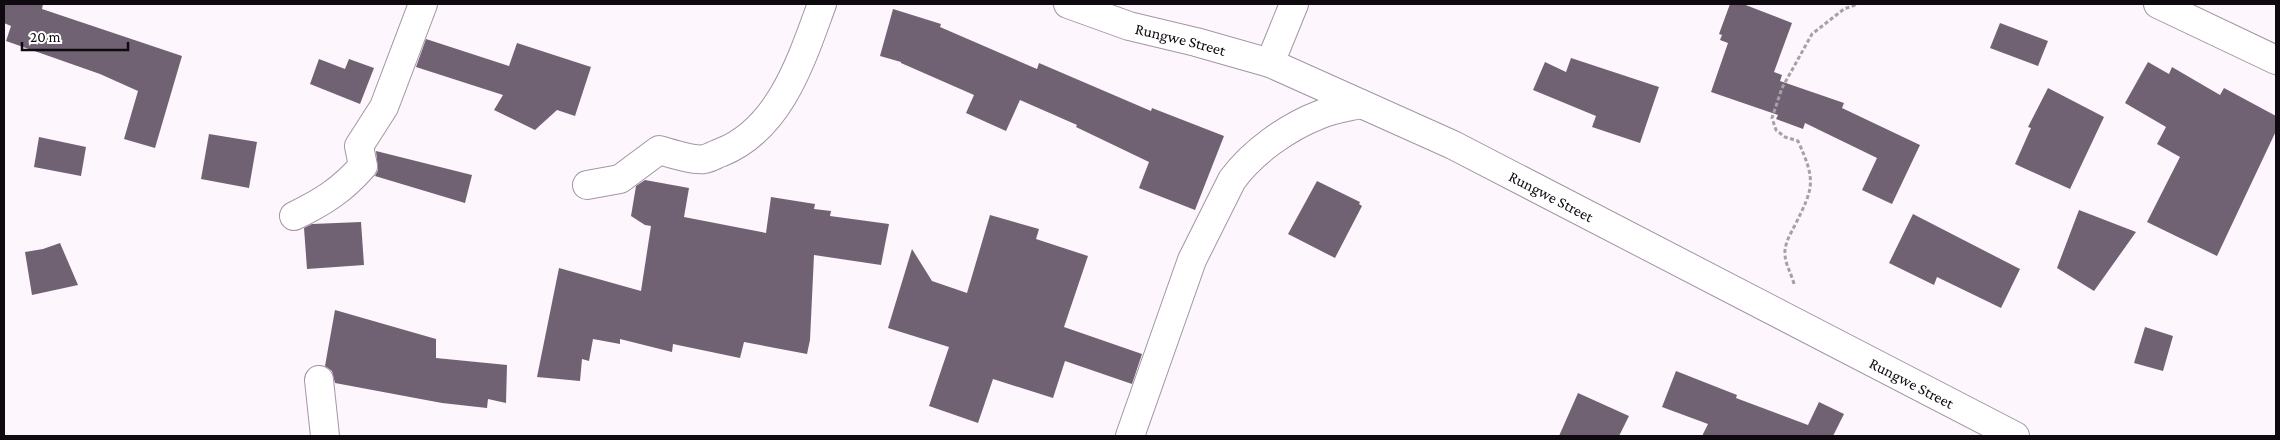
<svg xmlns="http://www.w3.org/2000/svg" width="2280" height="440" viewBox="0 0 2280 440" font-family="'Crimson Pro',serif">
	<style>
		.building { fill: #716273 }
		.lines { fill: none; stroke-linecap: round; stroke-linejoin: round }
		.minor-casing { stroke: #a494a5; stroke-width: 30 }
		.path { stroke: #a7a1a7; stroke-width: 3; stroke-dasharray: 4 2.5; stroke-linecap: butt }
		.minor { stroke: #fff; stroke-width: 28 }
		.labels { text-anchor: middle; stroke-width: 4; stroke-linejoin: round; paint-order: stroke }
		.street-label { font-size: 16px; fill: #0f0a10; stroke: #fff }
	</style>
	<rect width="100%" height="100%" fill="#fdf6fd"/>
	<!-- building -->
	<path class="building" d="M4,4H43L42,9L182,56L155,148L124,139L138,91L100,74L6,41L11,26L4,23Z
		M1730,4H1743L1792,23L1774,72L1782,75L1780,81L1844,103L1842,108L1920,145L1892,204L1862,190L1877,158L1805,123L1803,129L1776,119L1778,115L1711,92L1728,43L1720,40L1722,35L1719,34Z
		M893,9L941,24L940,27L1037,69L1039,63L1151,111L1152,108L1224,136L1195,210L1139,188L1149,162L1076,127L1077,125L1020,100L1006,131L966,113L974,95L901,63V62L880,56Z
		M2000,23L2048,41L2038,66L1990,48Z
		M426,39L509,66L517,43L591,67L575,116L557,110L535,130L494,110L503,95L416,67Z
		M1571,58L1659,87L1640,143L1592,127L1596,116L1533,90L1545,62L1566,72Z
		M319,59L345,69L349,59L374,68L360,104L310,84Z
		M2148,62L2169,74L2172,67L2220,95L2224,88L2276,116V131L2217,256L2147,222L2180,157L2157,144L2166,127L2125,103Z
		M2048,88L2104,117L2070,189L2015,164L2031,128L2028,127Z
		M209,134L257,142L249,188L201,179Z
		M39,137L86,147L81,176L34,167Z
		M376,151L472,175L465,203L375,176L378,170Z
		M645,180L689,188L684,217L766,233L771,197L815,204L814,209L831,211L830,216L889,224L881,265L814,255L810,340L807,354L744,342L740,358L673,344L672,352L620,339V344L593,339L589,361L582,359L580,381L537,377L559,268L641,291L651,226L645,225L631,216L636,186Z
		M1317,181L1360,202L1359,204L1362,206L1335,258L1288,234Z
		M2079,210L2136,232L2094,291L2057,268Z
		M1913,214L2020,269L2001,308L1937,277L1934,285L1889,263Z
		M990,215L1039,229L1036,239L1088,256L1064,327L1142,354L1132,384L1065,361L1053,398L993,379L978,423L929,406L949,347L888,328L912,249L932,281L967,293Z
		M361,222L364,265L307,269L304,228L312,224Z
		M60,243L78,285L32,295L25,252L43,249Z
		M335,310L436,339V358L507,365L506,403L488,399L487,408L442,403L335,383L332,371L325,366Z
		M2145,327L2173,336L2163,371L2134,363Z
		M1676,371L1737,395L1736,398L1808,425L1819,402L1844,414L1833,436H1702L1708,424L1662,407Z
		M1578,393L1629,416L1619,436H1559Z"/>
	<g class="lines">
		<!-- minor casing -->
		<g class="minor-casing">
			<g id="minor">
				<path id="s1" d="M1068,4L1129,26L1196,42L1270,63L1453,145L2015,436"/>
				<path d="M2158,4L2276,60"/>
				<path d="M1270,63L1294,4"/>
				<path d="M587,185L620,179L659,150C670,153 694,161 704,159C710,158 716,154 722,152C781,128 802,58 822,4"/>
				<path d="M294,216C323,202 342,190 363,166L359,146L384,107L423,4"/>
				<path d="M319,380L325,436"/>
				<path d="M1130,436L1192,260L1232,180C1252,152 1288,127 1319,115C1333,109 1348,107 1361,104"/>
			</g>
		</g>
		<!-- path -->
		<path class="path" d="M1794,284C1791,272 1784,263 1785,250C1786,241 1791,233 1795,225C1814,187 1816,181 1798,141L1785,137L1776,130L1772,118L1782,88L1812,34L1844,9L1858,4"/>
		<!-- minor -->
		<use href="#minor" class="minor"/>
	</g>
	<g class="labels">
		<!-- street labels -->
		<g class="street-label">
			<text dy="6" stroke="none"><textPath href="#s1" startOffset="118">Rungwe Street</textPath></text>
			<text dy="6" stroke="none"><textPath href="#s1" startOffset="522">Rungwe Street</textPath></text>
			<text dy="6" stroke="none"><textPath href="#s1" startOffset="928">Rungwe Street</textPath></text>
		</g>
	</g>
	<!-- border -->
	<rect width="2280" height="440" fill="none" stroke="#0f0a10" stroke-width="10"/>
	<!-- scale -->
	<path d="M22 42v8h106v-8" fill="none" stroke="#0f0a10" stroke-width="2.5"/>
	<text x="30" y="42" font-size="15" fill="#0f0a10" stroke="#ffffff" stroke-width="4" paint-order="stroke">20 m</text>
</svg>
